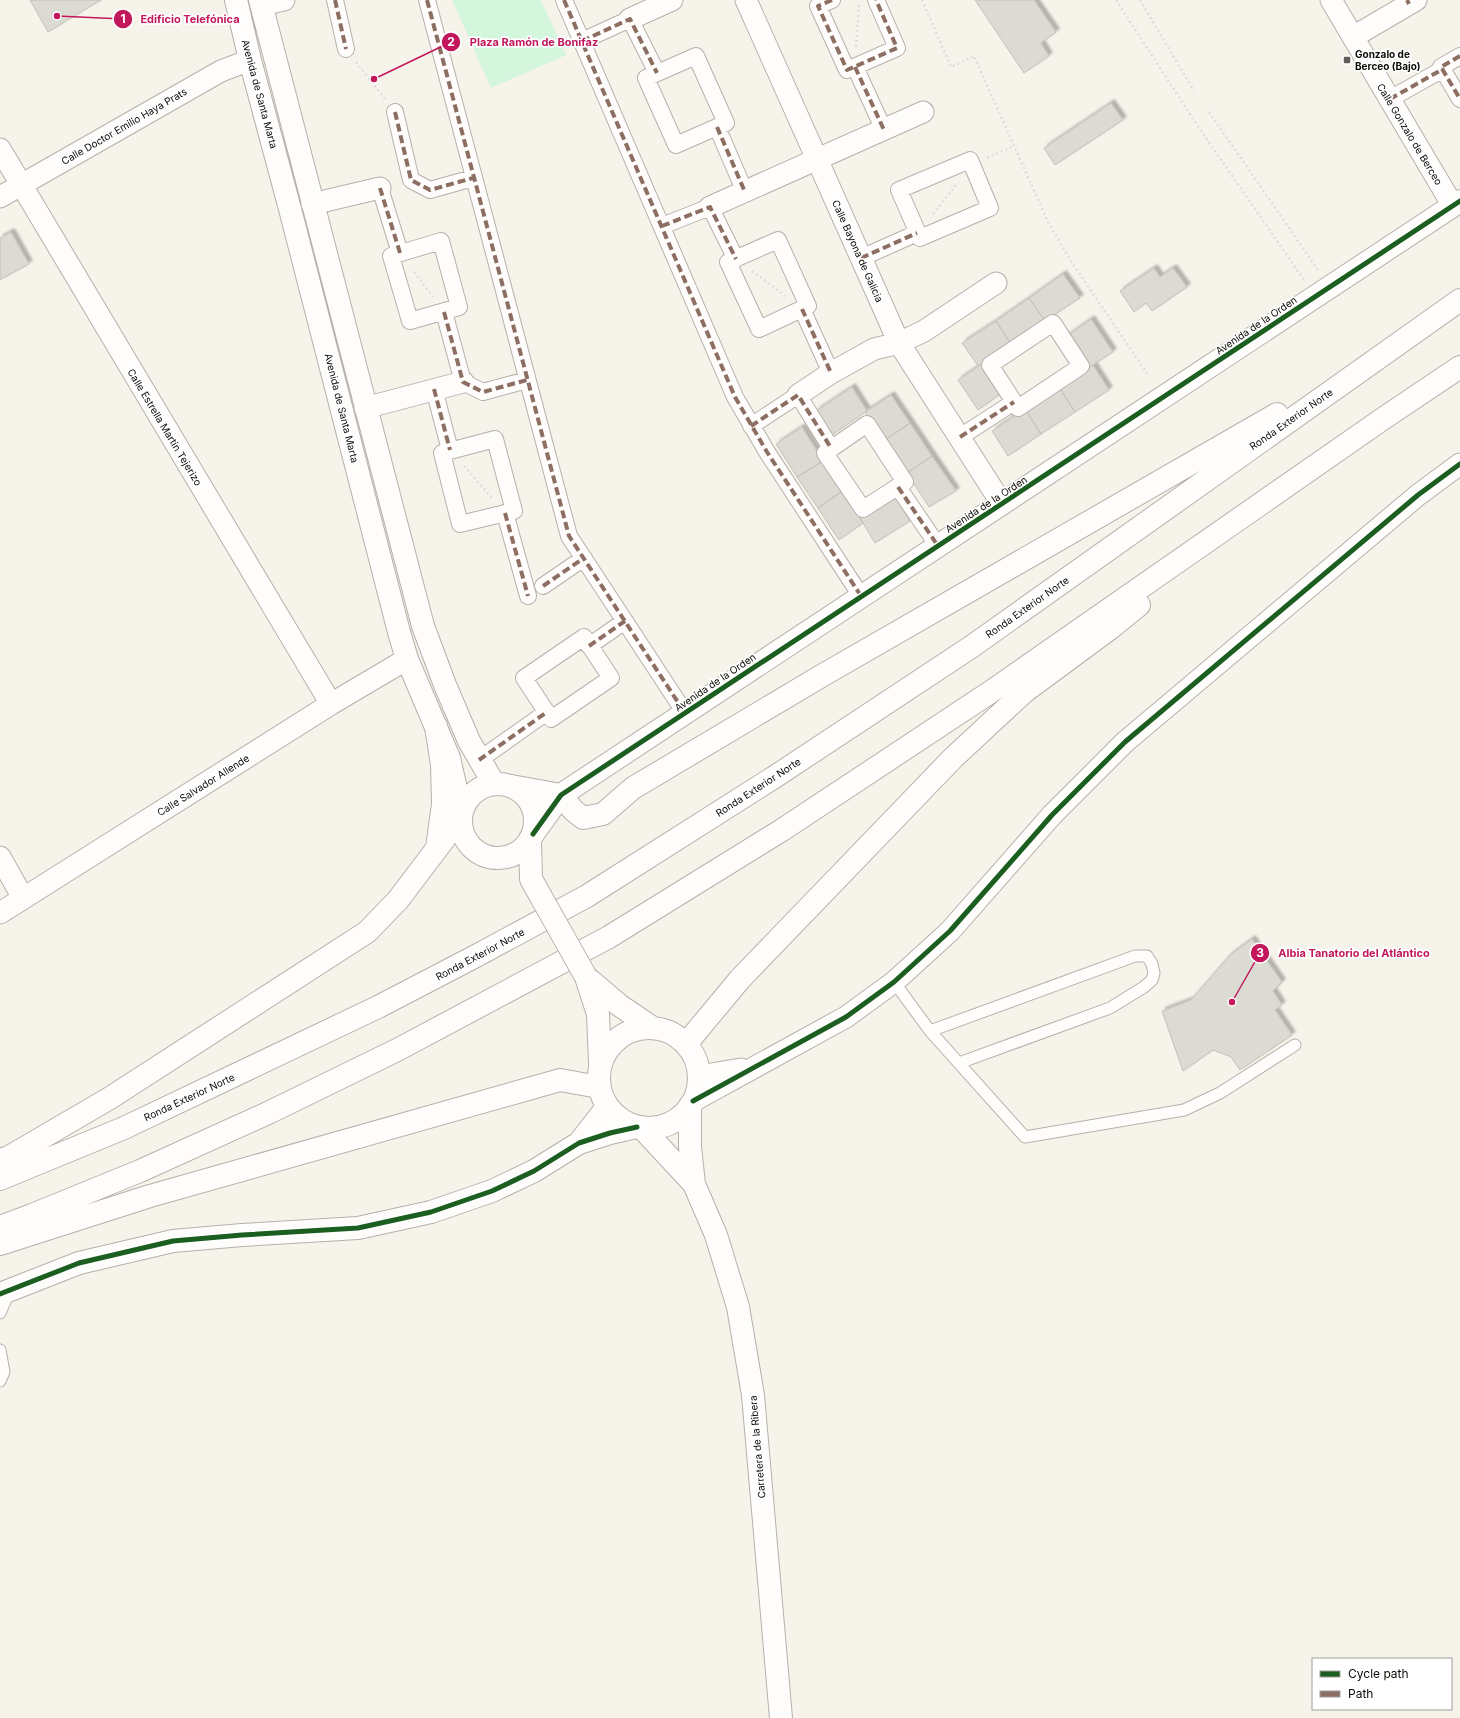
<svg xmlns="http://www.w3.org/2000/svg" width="1460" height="1718" viewBox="0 0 1460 1718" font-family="Inter,sans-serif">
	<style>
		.green { fill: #d4f6dd }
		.building { fill: #dcdbd3; stroke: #c2c1b9; filter: url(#shadow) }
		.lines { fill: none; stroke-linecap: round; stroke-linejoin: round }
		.service-casing { stroke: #b3b1aa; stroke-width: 13 }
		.pedestrian-casing { stroke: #b3b1aa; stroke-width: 18 }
		.minor-casing { stroke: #b3b1aa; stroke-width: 23 }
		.tertiary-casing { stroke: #b3b1aa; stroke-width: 24 }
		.secondary-casing { stroke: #b3b1aa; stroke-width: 24 }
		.motorway-casing { stroke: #b3b1aa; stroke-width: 24 }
		.path { stroke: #ddddda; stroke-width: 2.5; stroke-dasharray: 2 3; stroke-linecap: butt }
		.service { stroke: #fefdfc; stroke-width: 11 }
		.pedestrian { stroke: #fefdfc; stroke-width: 16 }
		.minor { stroke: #fefdfc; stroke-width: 21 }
		.tertiary { stroke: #fefdfc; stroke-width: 22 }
		.secondary { stroke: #fefdfc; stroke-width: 22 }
		.motorway { stroke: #fefdfc; stroke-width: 22 }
		.secondary-bridge-casing { stroke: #b3b1aa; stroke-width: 24; stroke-linecap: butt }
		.secondary-bridge { stroke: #fefdfc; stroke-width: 22 }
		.quiet { stroke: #8d6e63; stroke-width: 4; stroke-dasharray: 8 4; stroke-linecap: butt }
		.cycleway-casing { stroke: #fff; stroke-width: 8 }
		.cycleway { stroke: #1b5e20; stroke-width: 5 }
		.poi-dot { fill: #5f5d56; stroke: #fff; stroke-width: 1.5 }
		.labels { text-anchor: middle; stroke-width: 3.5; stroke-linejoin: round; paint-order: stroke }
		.poi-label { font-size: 10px; font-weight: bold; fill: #0d0b06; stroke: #fff; text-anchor: start }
		.street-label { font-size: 10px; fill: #0d0b06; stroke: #fff }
		.leader { fill: none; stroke: #c2185b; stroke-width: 1.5 }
		.callout-dot { fill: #c2185b; stroke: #fff; stroke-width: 1.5 }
		.mark-label { font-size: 12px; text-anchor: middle; font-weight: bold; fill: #fff }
		.callout-label { font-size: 11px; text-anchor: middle; font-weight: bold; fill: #c2185b; stroke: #fff; stroke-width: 3.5; stroke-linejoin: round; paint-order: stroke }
	</style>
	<defs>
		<filter id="shadow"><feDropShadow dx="3.5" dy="-3.5" stdDeviation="1" flood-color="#0004"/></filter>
	</defs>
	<rect width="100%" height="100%" fill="#f6f4ea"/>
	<!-- green -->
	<path class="green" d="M452,0H541L566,55L491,88Z"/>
	<!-- building -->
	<path class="building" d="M30,0H101L48,32Z
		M975,0H1034L1056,32L1041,43L1049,56L1024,73Z
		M1111,103L1123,120L1055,165L1044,148Z
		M11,232L29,264L0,280V238Z
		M1154,268L1160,277L1173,268L1187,287L1152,311L1146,303L1134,312L1120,291Z
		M1063,274L1080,298L1045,321L1029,298Z
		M1029,298L1045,321L1011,344L996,321Z
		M1091,319L1113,352L1088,368L1067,336Z
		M996,321L1011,344L978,366L962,343Z
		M983,363L1002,393L978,410L958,380Z
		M1093,365L1109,390L1075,412L1059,387Z
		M852,387L867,411L832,435L816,411Z
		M1059,387L1075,412L1041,434L1025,409Z
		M891,395L910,423L885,440L865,412Z
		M1025,409L1041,434L1008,456L992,431Z
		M910,423L932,456L907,473L885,440Z
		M802,427L823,461L797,477L776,444Z
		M932,456L956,491L929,507L907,473Z
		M823,461L842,491L818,508L797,477Z
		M842,491L863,523L839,540L818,508Z
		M895,496L910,521L875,543L860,518Z
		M1252,939L1282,982L1273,991L1282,1005L1275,1010L1292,1035L1240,1070L1231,1057L1213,1050L1183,1071L1162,1011L1191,1000L1230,955Z"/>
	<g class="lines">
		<!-- service casing -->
		<g class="service-casing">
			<path id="service" d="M894,982L930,1031L1025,1137L1184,1110L1220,1093L1295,1045
				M930,1031L1135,956H1147L1152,964L1154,973L1152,980L1144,987L1110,1008L959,1063
				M0,1313L9,1292
				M0,1350L4,1372L0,1381"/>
		</g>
		<!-- pedestrian casing -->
		<g class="pedestrian-casing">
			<path id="pedestrian" d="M335,0L346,49
				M427,0L569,536L685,713
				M564,0L735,397L767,452L861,596
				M832,0L818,6L847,70L897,48L876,0
				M582,41L630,19L657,73
				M696,56L726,123L676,145L646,78Z
				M1460,56L1441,67L1460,99
				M855,67L884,130
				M1390,99L1443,69
				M395,112L411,180L430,190L473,178
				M717,127L745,192
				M970,160L990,208L920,238L899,190Z
				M380,188L400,253
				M662,226L710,207L736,259
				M778,240L808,306L759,329L728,262Z
				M441,241L459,307L410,321L391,256Z
				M861,258L917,233
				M802,309L831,373
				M444,312L463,382L483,392L527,380
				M1053,323L1081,366L1018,408L990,365Z
				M434,389L450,450
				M867,424L905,482L863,509L825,453Z
				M751,426L798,395L831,448
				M960,437L1014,402
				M495,439L514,511L460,524L442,453Z
				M898,487L938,546
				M505,513L528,596
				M543,586L584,558
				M584,637L611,678L551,719L524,678Z
				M589,646L625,621
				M479,760L547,712"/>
		</g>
		<!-- minor casing -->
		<g class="minor-casing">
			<path id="minor" d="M746,0L899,343L1002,504
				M1331,0L1453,206
				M261,5L284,0
				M630,19L672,0
				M1353,37L1416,0
				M0,149L331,704
				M0,197L221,71L250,60
				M312,204L380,188
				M710,207L923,112
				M798,395L831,373L874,349L899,343L924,331L996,283
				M365,408L463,382
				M0,857L23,898
				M0,913L331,704L407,659
				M699,1076L741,1069
				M693,1101L846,1017L894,982L950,931L1052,815L1125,742L1418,495L1460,464"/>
		</g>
		<!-- tertiary casing -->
		<g class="tertiary-casing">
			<path id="tertiary" d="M511,786L561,795
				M533,834L561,795L1460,201
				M690,1106V1147L694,1184L716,1235L738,1307L753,1395L781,1718
				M642,1128L694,1184
				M579,1143L607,1107
				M0,1294L79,1263L173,1241L242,1235L358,1228L431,1212L492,1191L534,1171L579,1143L610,1133L637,1127"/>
		</g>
		<!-- secondary casing -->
		<g class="secondary-casing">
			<path id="secondary" d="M236,0L250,60L290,209L399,632L407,659L449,758L461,811
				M260,0L423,626L445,685L469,741L494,784
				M461 821a37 37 0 1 1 74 0a37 37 0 1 1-74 0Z
				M530,839L531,879L540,895
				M586,977L598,1014L600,1063
				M586,977L619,1005L653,1028
				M599 1078a50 50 0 1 1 100 0a50 50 0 1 1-100 0Z"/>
		</g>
		<!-- motorway casing -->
		<g class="motorway-casing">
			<path id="motorway" d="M436,726L442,765L443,804L437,848
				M561,795L573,810L583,818L603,814L633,788L823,675L1277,414
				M686,1044L740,979L953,758L1024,692L1112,627L1139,605
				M0,1160L9,1157L110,1098L367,932L398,900L460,818
				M0,1179L124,1128L378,1007L474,957L587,896L776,776L971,647L1460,300
				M0,1227L32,1215L140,1171L268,1113L397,1050L609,937L782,830L989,693L1384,418L1460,367
				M0,1244L150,1196L560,1080L599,1087"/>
		</g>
		<!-- path -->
		<path class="path" d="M922,0L951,67L974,56L1048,222L1069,258L1148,375
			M1116,0L1197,125L1304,280
			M1140,0L1194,91
			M856,47L859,4
			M356,62L385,99
			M1209,112L1318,270
			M987,158L1014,146
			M933,214L956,185
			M752,271L785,296
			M414,272L433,297
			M464,466L492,498"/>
		<!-- service -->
		<use href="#service" class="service"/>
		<!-- pedestrian -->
		<use href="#pedestrian" class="pedestrian"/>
		<!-- minor -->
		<use href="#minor" class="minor"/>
		<!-- tertiary -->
		<use href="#tertiary" class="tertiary"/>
		<!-- secondary -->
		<use href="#secondary" class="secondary"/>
		<!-- motorway -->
		<use href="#motorway" class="motorway"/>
		<!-- secondary-bridge casing -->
		<g class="secondary-bridge-casing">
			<path id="secondary-bridge" d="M540,895L586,977"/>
		</g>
		<!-- secondary-bridge -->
		<use href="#secondary-bridge" class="secondary-bridge"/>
		<!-- quiet -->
		<path class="quiet" d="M335,0L346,49
			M427,0L569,536L685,713
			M564,0L735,397L767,452L861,596
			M832,0L818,6L847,70L897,48L876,0
			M1407,0L1409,4
			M582,41L630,19L657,73
			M1460,56L1441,67L1460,99
			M855,67L884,130
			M1390,99L1443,69
			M395,112L411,180L430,190L473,178
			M717,127L745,192
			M380,188L400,253
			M662,226L710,207L736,259
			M861,258L917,233
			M802,309L831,373
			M444,312L463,382L483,392L527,380
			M434,389L450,450
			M751,426L798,395L831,448
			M960,437L1014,402
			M898,487L938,546
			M505,513L528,596
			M543,586L584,558
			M589,646L625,621
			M479,760L547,712"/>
		<!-- cycleway casing -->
		<g class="cycleway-casing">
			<path id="cycleway" d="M533,834L561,795L1460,201
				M693,1101L846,1017L894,982L950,931L1052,815L1125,742L1418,495L1460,464
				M0,1294L79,1263L173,1241L242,1235L358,1228L431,1212L492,1191L534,1171L579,1143L610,1133L637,1127"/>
		</g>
		<!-- cycleway -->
		<use href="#cycleway" class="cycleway"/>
	</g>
	<!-- markers -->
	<rect class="poi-dot" x="1343" y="56" width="8" height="8" rx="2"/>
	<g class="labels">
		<!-- poi labels -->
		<g class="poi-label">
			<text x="1355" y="58">Gonzalo de<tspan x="1355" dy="12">Berceo (Bajo)</tspan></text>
		</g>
		<!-- street labels -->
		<g class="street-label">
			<text transform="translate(260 94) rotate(75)" y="4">Avenida de Santa Marta</text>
			<text transform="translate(124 126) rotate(-30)" y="4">Calle Doctor Emilio Haya Prats</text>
			<text transform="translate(1410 134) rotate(59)" y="4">Calle Gonzalo de Berceo</text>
			<text transform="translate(858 251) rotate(66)" y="4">Calle Bayona de Galicia</text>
			<text transform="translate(1256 325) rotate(-34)" y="4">Avenida de la Orden</text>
			<text transform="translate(342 408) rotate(76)" y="4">Avenida de Santa Marta</text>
			<text transform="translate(1291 419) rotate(-35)" y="4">Ronda Exterior Norte</text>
			<text transform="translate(165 427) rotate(59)" y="4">Calle Estrella Martín Tejerizo</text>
			<text transform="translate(986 504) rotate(-33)" y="4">Avenida de la Orden</text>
			<text transform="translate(1027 607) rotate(-35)" y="4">Ronda Exterior Norte</text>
			<text transform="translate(715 682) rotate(-34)" y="4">Avenida de la Orden</text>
			<text transform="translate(203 785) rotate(-32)" y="4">Calle Salvador Allende</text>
			<text transform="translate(758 787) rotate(-33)" y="4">Ronda Exterior Norte</text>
			<text transform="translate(480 954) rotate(-28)" y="4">Ronda Exterior Norte</text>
			<text transform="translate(189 1097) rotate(-25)" y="4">Ronda Exterior Norte</text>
			<text transform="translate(757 1447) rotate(-95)" y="4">Carretera de la Ribera</text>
		</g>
	</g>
	<!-- callouts -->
	<path class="leader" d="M57 16L123 19M374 79L451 42M1232 1002L1260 953"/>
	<g class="callout-dot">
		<circle cx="57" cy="16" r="4"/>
		<circle cx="374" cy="79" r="4"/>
		<circle cx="1232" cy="1002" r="4"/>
		<circle cx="123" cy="19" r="10"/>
		<circle cx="451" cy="42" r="10"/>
		<circle cx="1260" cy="953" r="10"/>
	</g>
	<g class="mark-label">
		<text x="123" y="23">1</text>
		<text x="451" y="46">2</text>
		<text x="1260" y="957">3</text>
	</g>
	<g class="callout-label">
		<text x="190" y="23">Edificio Telefónica</text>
		<text x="534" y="46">Plaza Ramón de Bonifaz</text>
		<text x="1354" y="957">Albia Tanatorio del Atlántico</text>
	</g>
	<!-- legend -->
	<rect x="1312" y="1658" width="140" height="52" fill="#ffffff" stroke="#9e9d9b"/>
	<rect x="1320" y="1671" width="20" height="6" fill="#1b5e20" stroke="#9e9d9b"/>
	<text x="1348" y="1678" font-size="12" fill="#0d0b06">Cycle path</text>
	<rect x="1320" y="1691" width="20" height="6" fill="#8d6e63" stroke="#9e9d9b"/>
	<text x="1348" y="1698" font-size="12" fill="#0d0b06">Path</text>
</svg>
